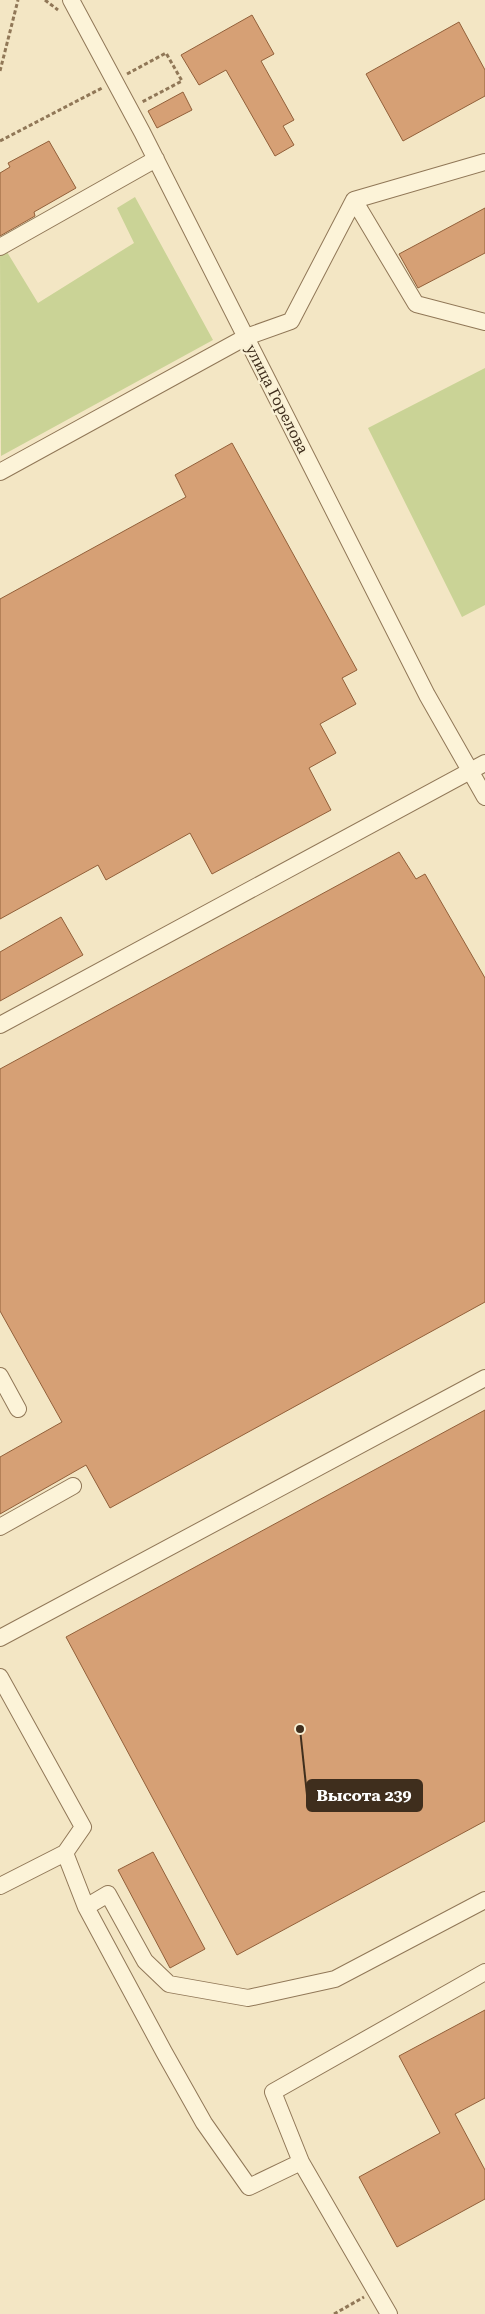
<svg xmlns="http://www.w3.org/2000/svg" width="485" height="2314" viewBox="0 0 485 2314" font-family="'Roboto Serif',serif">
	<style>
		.green { fill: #cad396 }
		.building { fill: #d6a075; stroke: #92603a }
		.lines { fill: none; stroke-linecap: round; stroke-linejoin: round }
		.minor-casing { stroke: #907757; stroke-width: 18 }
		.path { stroke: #907757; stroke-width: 3; stroke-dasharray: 4 2.5; stroke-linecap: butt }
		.minor { stroke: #fcf3d8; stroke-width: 16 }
		.labels { text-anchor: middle; stroke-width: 4.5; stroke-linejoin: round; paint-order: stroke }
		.street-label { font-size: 15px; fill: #3f2e1d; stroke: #f9f0d4 }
		.leader { fill: none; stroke: #3f2e1d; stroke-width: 2 }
		.callout-dot { fill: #3f2e1d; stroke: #f9f0d4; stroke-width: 2 }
		.callout { fill: #3f2e1d; stroke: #3f2e1d; stroke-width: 2 }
		.callout-label { font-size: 16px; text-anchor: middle; font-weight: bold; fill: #fff }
	</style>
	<rect width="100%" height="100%" fill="#f3e6c4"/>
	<!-- green -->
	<path class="green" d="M135,197L213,340L1,456L0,256L7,252L38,303L134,243L117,208Z
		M485,368V605L462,617L368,428Z"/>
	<!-- building -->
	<path class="building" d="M252,15L274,54L261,61L294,120L283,126L294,145L275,156L226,70L199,85L181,55Z
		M459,22L485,70V96L403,141L366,74Z
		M183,92L192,110L157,128L148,111Z
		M49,141L76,188L34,212L35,216L0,236V173L10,167L8,163Z
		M485,208V253L418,288L399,254Z
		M232,443L357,670L342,678L356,704L320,724L336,753L309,768L331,810L212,874L190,833L106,880L98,865L0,919V599L186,497L175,475Z
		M399,852L416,879L425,874L485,978V1302L110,1508L86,1465L0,1514V1457L62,1422L0,1311V1069Z
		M61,917L83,955L0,1001V952Z
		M485,1410V1821L237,1955L66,1637Z
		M153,1852L205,1949L170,1968L118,1870Z
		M485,2010V2098L455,2114L485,2170V2199L397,2247L359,2177L440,2133L399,2056Z"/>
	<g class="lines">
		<!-- minor casing -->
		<g class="minor-casing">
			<path id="minor" d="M71,0L142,132L427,695L485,797
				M354,200L416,304L485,322
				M0,247L156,159
				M0,472L246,337L291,321L354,200L485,162
				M0,1025L485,763
				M0,1376L18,1409
				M0,1527L73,1486
				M0,1638L485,1378
				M0,1677L83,1827L65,1853
				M0,1886L65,1853L86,1907L164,2052L204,2123L249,2187L301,2162
				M86,1907L108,1894L145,1961L169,1984L248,1998L335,1979L485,1900
				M389,2314L301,2162L273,2092L485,1972"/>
		</g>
		<!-- path -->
		<path class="path" d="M45,0L58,10
			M0,71L18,0
			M127,74L166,53L182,81L142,102
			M0,141L102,88
			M334,2314L364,2297"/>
		<!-- minor -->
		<use href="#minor" class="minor"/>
	</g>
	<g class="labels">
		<!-- street labels -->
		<g class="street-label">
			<text transform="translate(277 399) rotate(63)" y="5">улица Горелова</text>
		</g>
	</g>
	<!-- callouts -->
	<path class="leader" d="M300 1729L307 1795"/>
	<circle class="callout-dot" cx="300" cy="1729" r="5"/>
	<rect class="callout" x="307" y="1780" width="115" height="31" rx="5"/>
	<g class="callout-label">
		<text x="364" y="1801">Высота 239</text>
	</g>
</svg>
